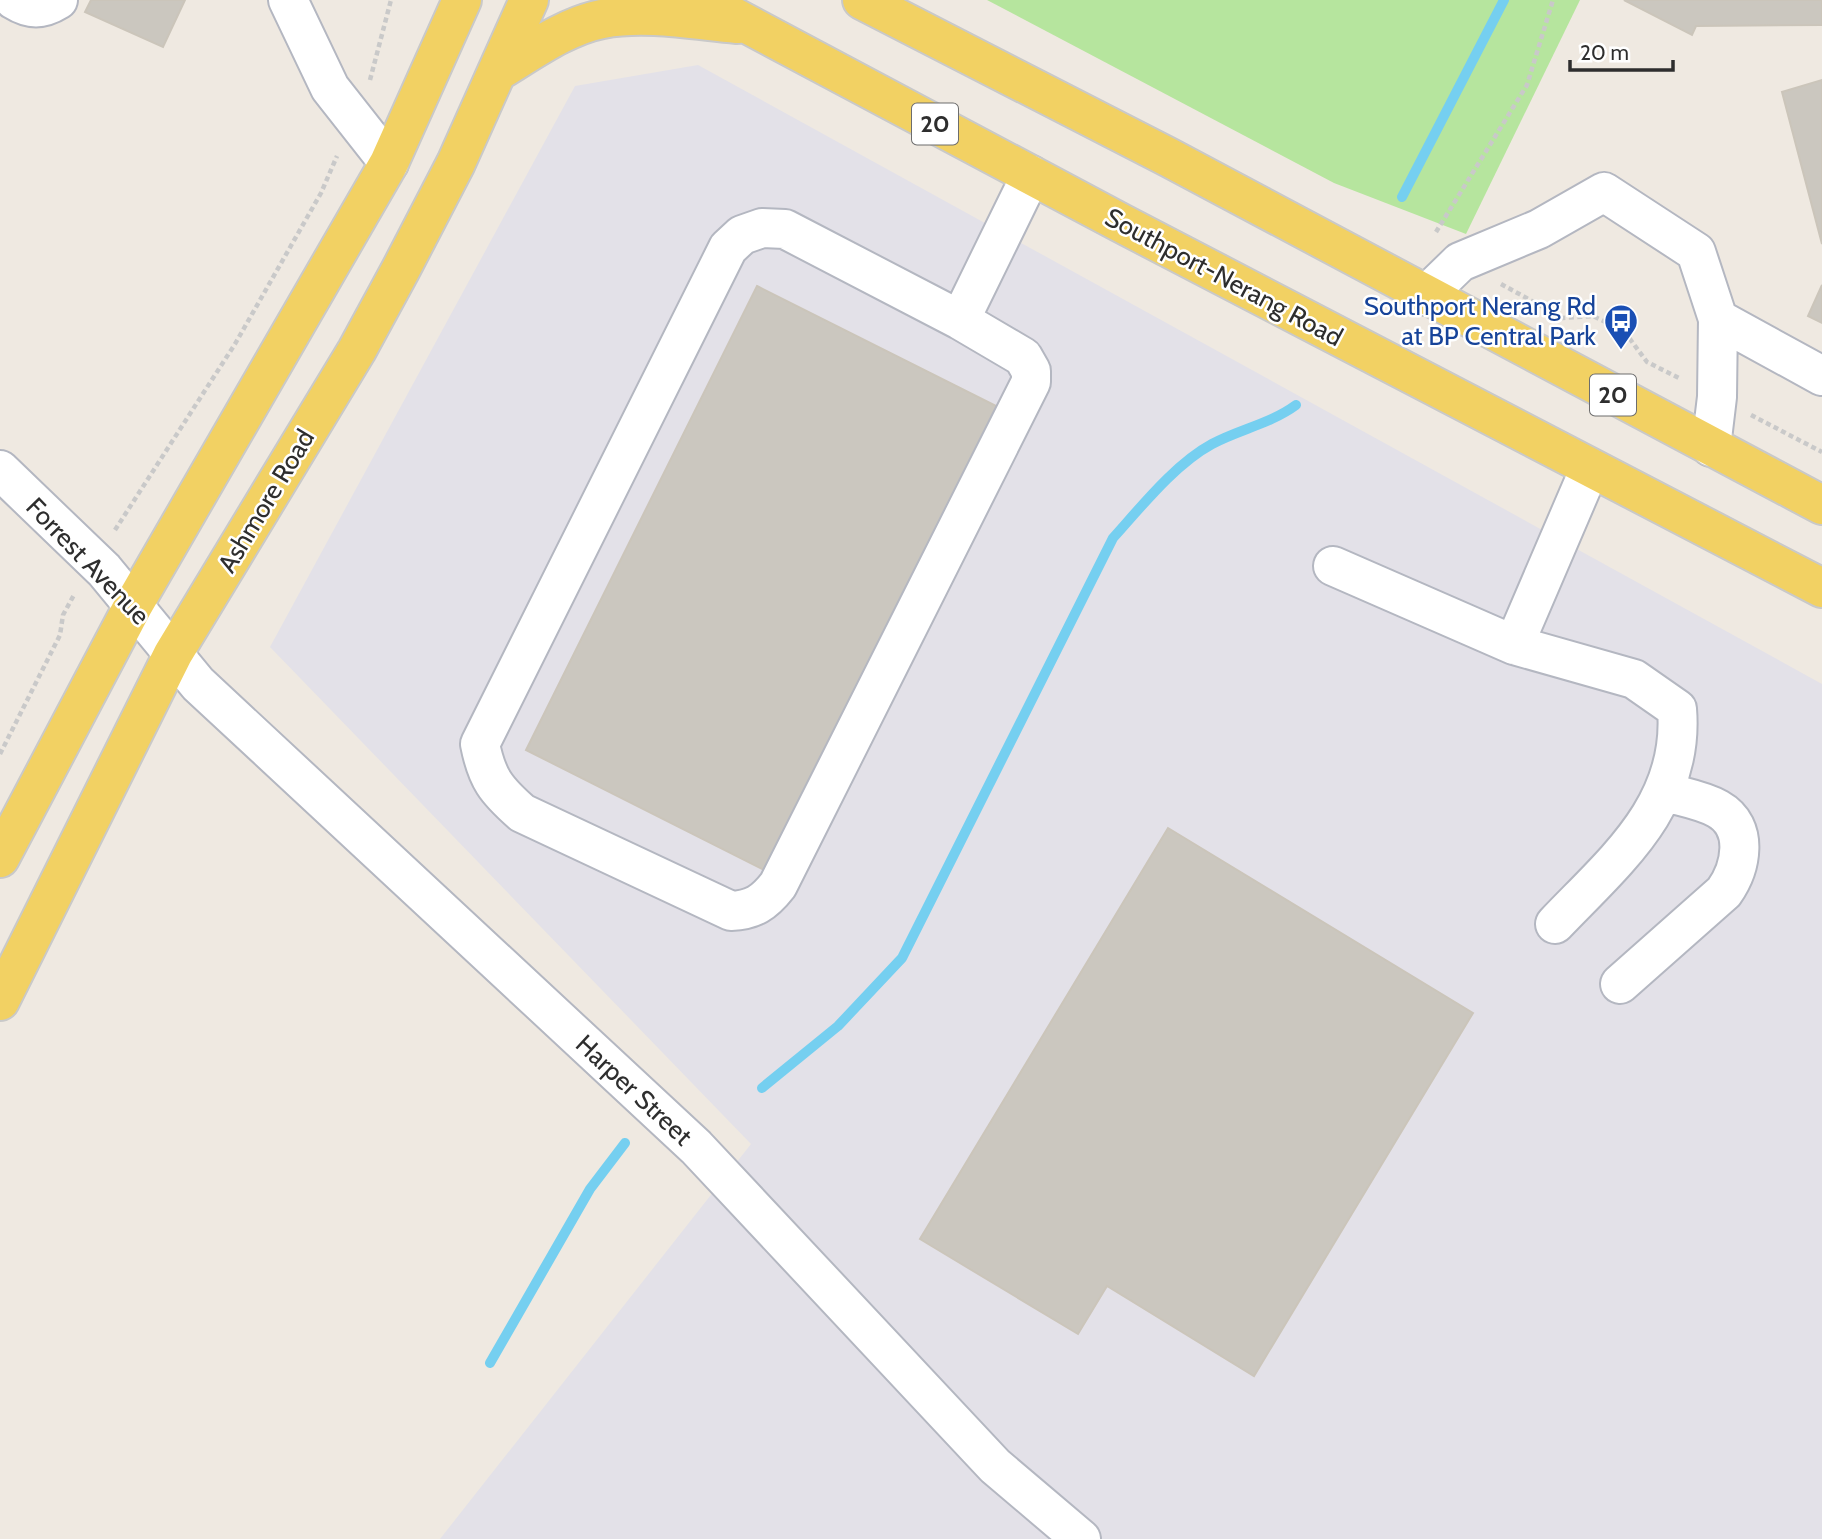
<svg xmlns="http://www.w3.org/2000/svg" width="1822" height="1539" viewBox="0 0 1822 1539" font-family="Cabin,sans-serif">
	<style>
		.industrial { fill: #e3e1e8 }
		.green { fill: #b6e59e }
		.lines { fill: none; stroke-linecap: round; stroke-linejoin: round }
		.stream { stroke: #75cff0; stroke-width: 10 }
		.building { fill: #cbc7bf; stroke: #cbc5ba; stroke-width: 2 }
		.minor-casing { stroke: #b4b7c1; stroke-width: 42 }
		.major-casing { stroke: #c9c9c9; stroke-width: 42 }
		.path { stroke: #c9c9c9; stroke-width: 4.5; stroke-dasharray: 5 3.5; stroke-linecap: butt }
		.minor { stroke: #fff; stroke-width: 38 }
		.major { stroke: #f2d163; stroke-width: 38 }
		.labels { text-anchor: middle; stroke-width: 5; stroke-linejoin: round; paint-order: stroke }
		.shield { fill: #fff; stroke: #6d6d6d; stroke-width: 2 }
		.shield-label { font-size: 24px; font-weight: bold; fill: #2e2e2e }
		.street-label { font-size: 26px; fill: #2e2e2e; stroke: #fff }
		.transit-label { font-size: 26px; fill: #164399; stroke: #fff; text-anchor: end }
	</style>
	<rect width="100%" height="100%" fill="#efe9e1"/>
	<!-- industrial -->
	<path class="industrial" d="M698,65L1822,684V1539H440L751,1144L270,647L575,86Z"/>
	<!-- green -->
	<path class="green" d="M987,0H1580L1466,234L1334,183Z"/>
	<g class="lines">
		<!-- stream -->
		<path class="stream" d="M1402,197L1504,0
			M762,1088L838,1026L902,958L1113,538C1141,507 1175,464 1212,444C1240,429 1270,424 1296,405
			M490,1363L590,1189L625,1143"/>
	</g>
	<!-- building -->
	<path class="building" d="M91,0H185L163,47L85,12Z
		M1624,0H1822V25L1696,26L1692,35Z
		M1822,80V244L1782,92Z
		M1822,285V323L1808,316Z
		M757,286L1006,411L774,875L526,750Z
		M1168,828L1473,1013L1254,1376L1107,1286L1078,1334L920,1239Z"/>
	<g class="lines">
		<!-- minor casing -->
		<g class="minor-casing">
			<path id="minor" d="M14,0C30,10 42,10 58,0
				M288,0L330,88L389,163
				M762,228L785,229L960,320L1023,357L1031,371V382L778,885C764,903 753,910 731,911L522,813C496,790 487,779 480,744L728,248L742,235Z
				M1425,296L1460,262L1539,229L1604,192L1696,252L1718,319L1717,397L1711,447
				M1718,319L1822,376
				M960,320L1031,175
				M0,470L104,570L198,684L696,1147L995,1466L1081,1539
				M1333,566L1514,645L1634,679L1677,709C1685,805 1615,861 1555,924
				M1514,645L1590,468
				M1620,984L1724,892C1741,868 1750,827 1718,809C1702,800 1682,797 1665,792"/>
		</g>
		<!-- major casing -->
		<g class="major-casing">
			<path id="major" d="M702,0L1121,223L1822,588
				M862,0L1168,157L1822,505
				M497,72C529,53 565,26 602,19C646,11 693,20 737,24
				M0,858L134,604L389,163L462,0
				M0,1001L173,654L357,350L401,269L456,163L529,0"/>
		</g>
		<!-- path -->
		<path class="path" d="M370,80L391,0
			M1436,232L1527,85L1553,0
			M1501,284L1563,318L1593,316L1624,331L1647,362L1681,379
			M1751,415L1822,452
			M115,530L235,344L321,193L337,156
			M0,754L60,635L63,615L75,593"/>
		<!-- minor -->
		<use href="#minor" class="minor"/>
		<!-- major -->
		<use href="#major" class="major"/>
	</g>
	<!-- icons -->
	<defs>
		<g id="bus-pin" transform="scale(1.75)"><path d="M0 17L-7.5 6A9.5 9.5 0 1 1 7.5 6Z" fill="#1a4fb4" stroke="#fff"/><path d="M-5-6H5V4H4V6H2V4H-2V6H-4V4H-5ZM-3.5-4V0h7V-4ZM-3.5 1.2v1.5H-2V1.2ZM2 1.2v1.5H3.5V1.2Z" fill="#fff"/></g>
	</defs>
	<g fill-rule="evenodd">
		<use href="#bus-pin" x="1621" y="321"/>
	</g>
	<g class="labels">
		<!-- shield labels -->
		<g class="shield">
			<rect x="912" y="103.5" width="46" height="41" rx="5"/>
			<rect x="1590" y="374.5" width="46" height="41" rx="5"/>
		</g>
		<g class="shield-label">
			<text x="935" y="132">20</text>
			<text x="1613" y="403">20</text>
		</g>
		<!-- street labels -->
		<g class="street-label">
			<text transform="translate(1224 277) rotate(28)" y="9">Southport-Nerang Road</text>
			<text transform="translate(266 501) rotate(-59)" y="9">Ashmore Road</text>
			<text transform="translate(88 561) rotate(46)" y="9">Forrest Avenue</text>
			<text transform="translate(634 1090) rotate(43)" y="9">Harper Street</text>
		</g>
		<!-- transit labels -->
		<g class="transit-label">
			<text x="1596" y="315">Southport Nerang Rd<tspan x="1596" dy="30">at BP Central Park</tspan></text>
		</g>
	</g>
	<!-- scale -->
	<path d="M1570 60v10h103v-10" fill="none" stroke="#2e2e2e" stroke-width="3.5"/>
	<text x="1580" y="60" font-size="21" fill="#2e2e2e" stroke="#ffffff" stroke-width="5" paint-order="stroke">20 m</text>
</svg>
